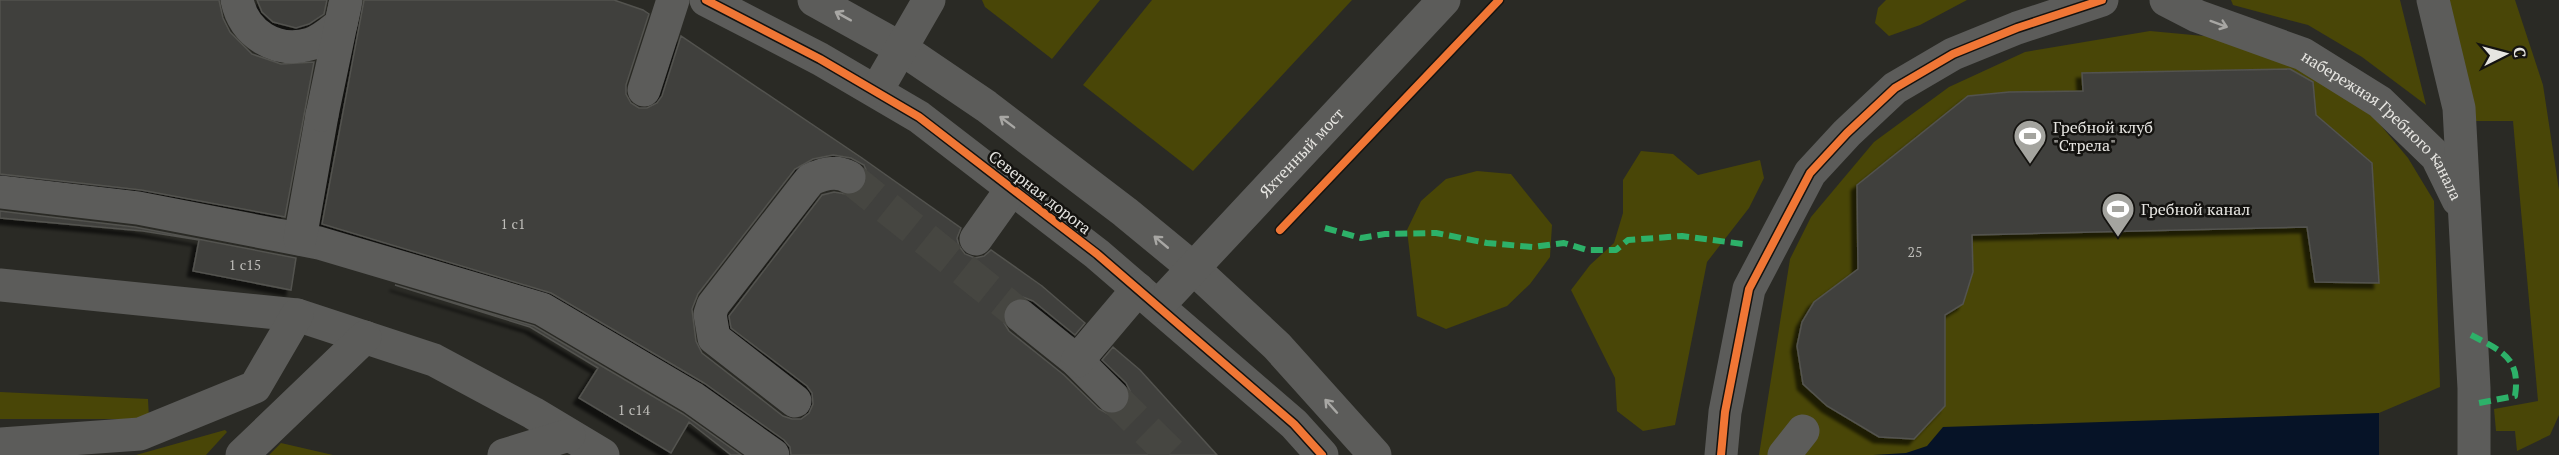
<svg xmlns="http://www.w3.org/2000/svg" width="2559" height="455" viewBox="0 0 2559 455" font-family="'PT Serif',serif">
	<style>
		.green { fill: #494607 }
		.water { fill: #061327 }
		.building { fill: #41413d; stroke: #53534f; stroke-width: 1.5; fill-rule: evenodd; filter: url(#shadow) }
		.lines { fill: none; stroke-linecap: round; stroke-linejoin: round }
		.minor-tunnel { stroke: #464641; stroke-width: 33; stroke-dasharray: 33 16; stroke-linecap: butt }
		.minor { stroke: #5c5c5a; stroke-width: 33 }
		.minor-bridge { stroke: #5c5c5a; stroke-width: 33 }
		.quiet { stroke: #2db169; stroke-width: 6; stroke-dasharray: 12 6; stroke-linecap: butt }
		.cycleway-casing { stroke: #141310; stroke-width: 11 }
		.cycleway { stroke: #f07635; stroke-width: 8 }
		.oneway { stroke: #a8a7a4 }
		.labels { text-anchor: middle; stroke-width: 5; stroke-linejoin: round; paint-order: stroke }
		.number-label { font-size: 14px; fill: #bdbcb8 }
		.poi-label { font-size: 16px; fill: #e6e5e1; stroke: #141310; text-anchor: start }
		.street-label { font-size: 16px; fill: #e6e5e1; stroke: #141310 }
	</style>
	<defs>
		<filter id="shadow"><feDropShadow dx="-5.5" dy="5.5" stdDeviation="1.5" flood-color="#0009"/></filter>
	</defs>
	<rect width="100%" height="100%" fill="#2a2a25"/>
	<!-- green -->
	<path class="green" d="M982,0H1100L1052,59L985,7Z
		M1152,0H1352L1193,171L1083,85Z
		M1886,0H1967L1920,25L1889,36L1875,23L1878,8Z
		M2231,0H2400L2426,105L2362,57L2308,25L2233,5Z
		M2441,0H2515L2543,85L2559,190V415L2550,435L2517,451L2515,431H2496L2494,409L2538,401L2513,121H2469Z
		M2150,31L2236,39L2302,60L2368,110L2408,158L2434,201L2440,387L2379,413V455H1759L1790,259L1811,217L1874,142L1949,87L2025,52Z
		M1641,151L1673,154L1698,175L1760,160L1764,178L1749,208L1707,262L1675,425L1643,431L1617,411L1615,378L1571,290L1590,265L1614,243L1623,213V180Z
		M1477,171L1511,174L1552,225L1550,257L1530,284L1507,306L1446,329L1417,316L1407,230L1421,201L1446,179Z
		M0,392L148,399L149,419H0Z
		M225,430L227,432L206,455H136Z
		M281,443L333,455H269Z"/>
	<!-- water -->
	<path class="water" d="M2379,413V455H1873L1906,453L1927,446L1943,427Z"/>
	<!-- building -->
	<path class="building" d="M0,0H219L223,18L230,32L252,54L281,64L314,62L285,217L141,190L0,174Z
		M257,0H327L324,14L309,24L296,28L273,22L262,12Z
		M364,0H614L643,10L649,14L626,85V94L631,103L639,108H647L657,103L662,96L681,36L862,158L961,228L957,238L959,246L965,254L975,258L984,256L991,250L1042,286L1085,323L1075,335L1033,301L1023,297L1014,299L1007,304L1002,314L1004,323L1009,331L1064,375L1099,409L1108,414H1117L1126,409L1130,400V391L1126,383L1102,360L1113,347L1140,370L1217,455H791L790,447L784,440L704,383L551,293L322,224ZM833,155L851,158L864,165L868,175L866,185L860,192L852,195L834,192L822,195L729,316L731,328L807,386L812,393L813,404L809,413L801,419H792L783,416L702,353L696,341L692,309L698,294L795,169L813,159Z
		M2290,69L2313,82L2316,115L2372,163L2379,283L2315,282L2307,227L1972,235L1973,272L1963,304L1945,315V406L1914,439L1879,437L1827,406L1803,384L1797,346L1802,322L1814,302L1858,269L1857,185L1968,96L2009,92L2083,91L2082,73Z
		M0,211L135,227L296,258L291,290L193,271L199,240L143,231L0,218Z
		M395,285L534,326L683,414L741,455H731L689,422L671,453L579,398L598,368L530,327Z"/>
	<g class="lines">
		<!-- minor-tunnel -->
		<path class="minor-tunnel" d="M849,177L1021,316
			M1112,396L1172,455"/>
		<!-- minor -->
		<g class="minor">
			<path d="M237,0C244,34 276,54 310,44C321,41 332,31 341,24L345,5"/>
			<path d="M706,0L820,59L919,117L1097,254L1294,424L1322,455"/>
			<path d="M814,0L902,49L986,106L1125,212L1193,268L1277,346L1375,455"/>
			<path id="s1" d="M2166,0L2197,16L2303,54L2380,102L2437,157L2458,200"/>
			<path d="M2433,0L2459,108L2474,388V455"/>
			<path d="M644,90L673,0"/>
			<path d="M877,90L929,0"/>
			<path d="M0,192L138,208L319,243L542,309L693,398L773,455"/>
			<path d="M300,239L322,115"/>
			<path d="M976,239L1013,187"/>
			<path d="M0,285L297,315L434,360L533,413L603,455"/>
			<path id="s2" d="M1158,306L1444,0"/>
			<path d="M1021,316L1077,361L1112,396"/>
			<path d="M1077,361L1138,289"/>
			<path d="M795,401L714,338L710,314L713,305L810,180C822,174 836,170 849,177"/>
			<path d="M0,444L140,434L255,387L297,315"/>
			<path d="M242,455L365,337"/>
			<path d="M504,455L569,435"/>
			<path d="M1721,455L1725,412L1749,289L1810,173L1847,133L1895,88L1953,54L2017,28L2102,0"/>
			<path d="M1784,455L1803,431"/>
		</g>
		<!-- minor-bridge -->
		<path class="minor-bridge" d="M322,115L346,0"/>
		<!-- quiet -->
		<path class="quiet" d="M1325,228L1361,238L1385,234L1436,233L1487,243L1533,247L1564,243L1587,250H1616L1628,240L1682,236L1743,244
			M2471,335C2501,351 2521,357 2515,396L2474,404"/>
		<!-- cycleway casing -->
		<g class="cycleway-casing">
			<path id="cycleway" d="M706,0L820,59L919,117L1097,254L1294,424L1322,455
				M1280,230L1499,0
				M1721,455L1725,412L1749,289L1810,173L1847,133L1895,88L1953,54L2017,28L2102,0"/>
		</g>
		<!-- cycleway -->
		<use href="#cycleway" class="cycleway"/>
	</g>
	<!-- one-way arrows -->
	<defs><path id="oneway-shaft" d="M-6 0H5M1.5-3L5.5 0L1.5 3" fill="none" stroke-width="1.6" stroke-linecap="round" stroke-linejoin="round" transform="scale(1.5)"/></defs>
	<g class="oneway">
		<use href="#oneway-shaft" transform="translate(843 16) rotate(-151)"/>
		<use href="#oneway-shaft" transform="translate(2219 24) rotate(20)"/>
		<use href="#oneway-shaft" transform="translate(1007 122) rotate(-143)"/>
		<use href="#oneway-shaft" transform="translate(1161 242) rotate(-140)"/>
		<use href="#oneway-shaft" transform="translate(1331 406) rotate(-132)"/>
	</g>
	<!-- icons -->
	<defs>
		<g id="stadium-pin" transform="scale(1.725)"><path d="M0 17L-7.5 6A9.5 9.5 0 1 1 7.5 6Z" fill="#a4a49f" stroke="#141310"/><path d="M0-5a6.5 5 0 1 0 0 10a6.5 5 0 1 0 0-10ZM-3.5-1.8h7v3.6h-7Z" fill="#fff"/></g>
	</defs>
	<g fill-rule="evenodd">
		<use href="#stadium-pin" x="2030" y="136"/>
		<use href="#stadium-pin" x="2118" y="209"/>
	</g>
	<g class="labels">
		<!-- number labels -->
		<g class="number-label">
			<text x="513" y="229">1 с1</text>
			<text x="1915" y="257">25</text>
			<text x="245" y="270">1 с15</text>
			<text x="634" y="415">1 с14</text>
		</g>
		<!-- poi labels -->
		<g class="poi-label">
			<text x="2053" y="133">Гребной клуб<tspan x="2053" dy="18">"Стрела"</tspan></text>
			<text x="2141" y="215">Гребной канал</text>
		</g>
		<!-- street labels -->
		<g class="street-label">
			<text dy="6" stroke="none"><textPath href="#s1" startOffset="256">набережная Гребного канала</textPath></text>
			<text dy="6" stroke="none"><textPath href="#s2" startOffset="210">Яхтенный мост</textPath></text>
			<text transform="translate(1040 192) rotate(38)" y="6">Северная дорога</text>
		</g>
	</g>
	<!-- north arrow -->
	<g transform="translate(2505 54) rotate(84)" stroke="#141310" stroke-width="4.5" paint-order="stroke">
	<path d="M0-4.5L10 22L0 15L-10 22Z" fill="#e6e5e1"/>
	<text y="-9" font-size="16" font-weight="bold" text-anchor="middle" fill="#e6e5e1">С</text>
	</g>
</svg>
